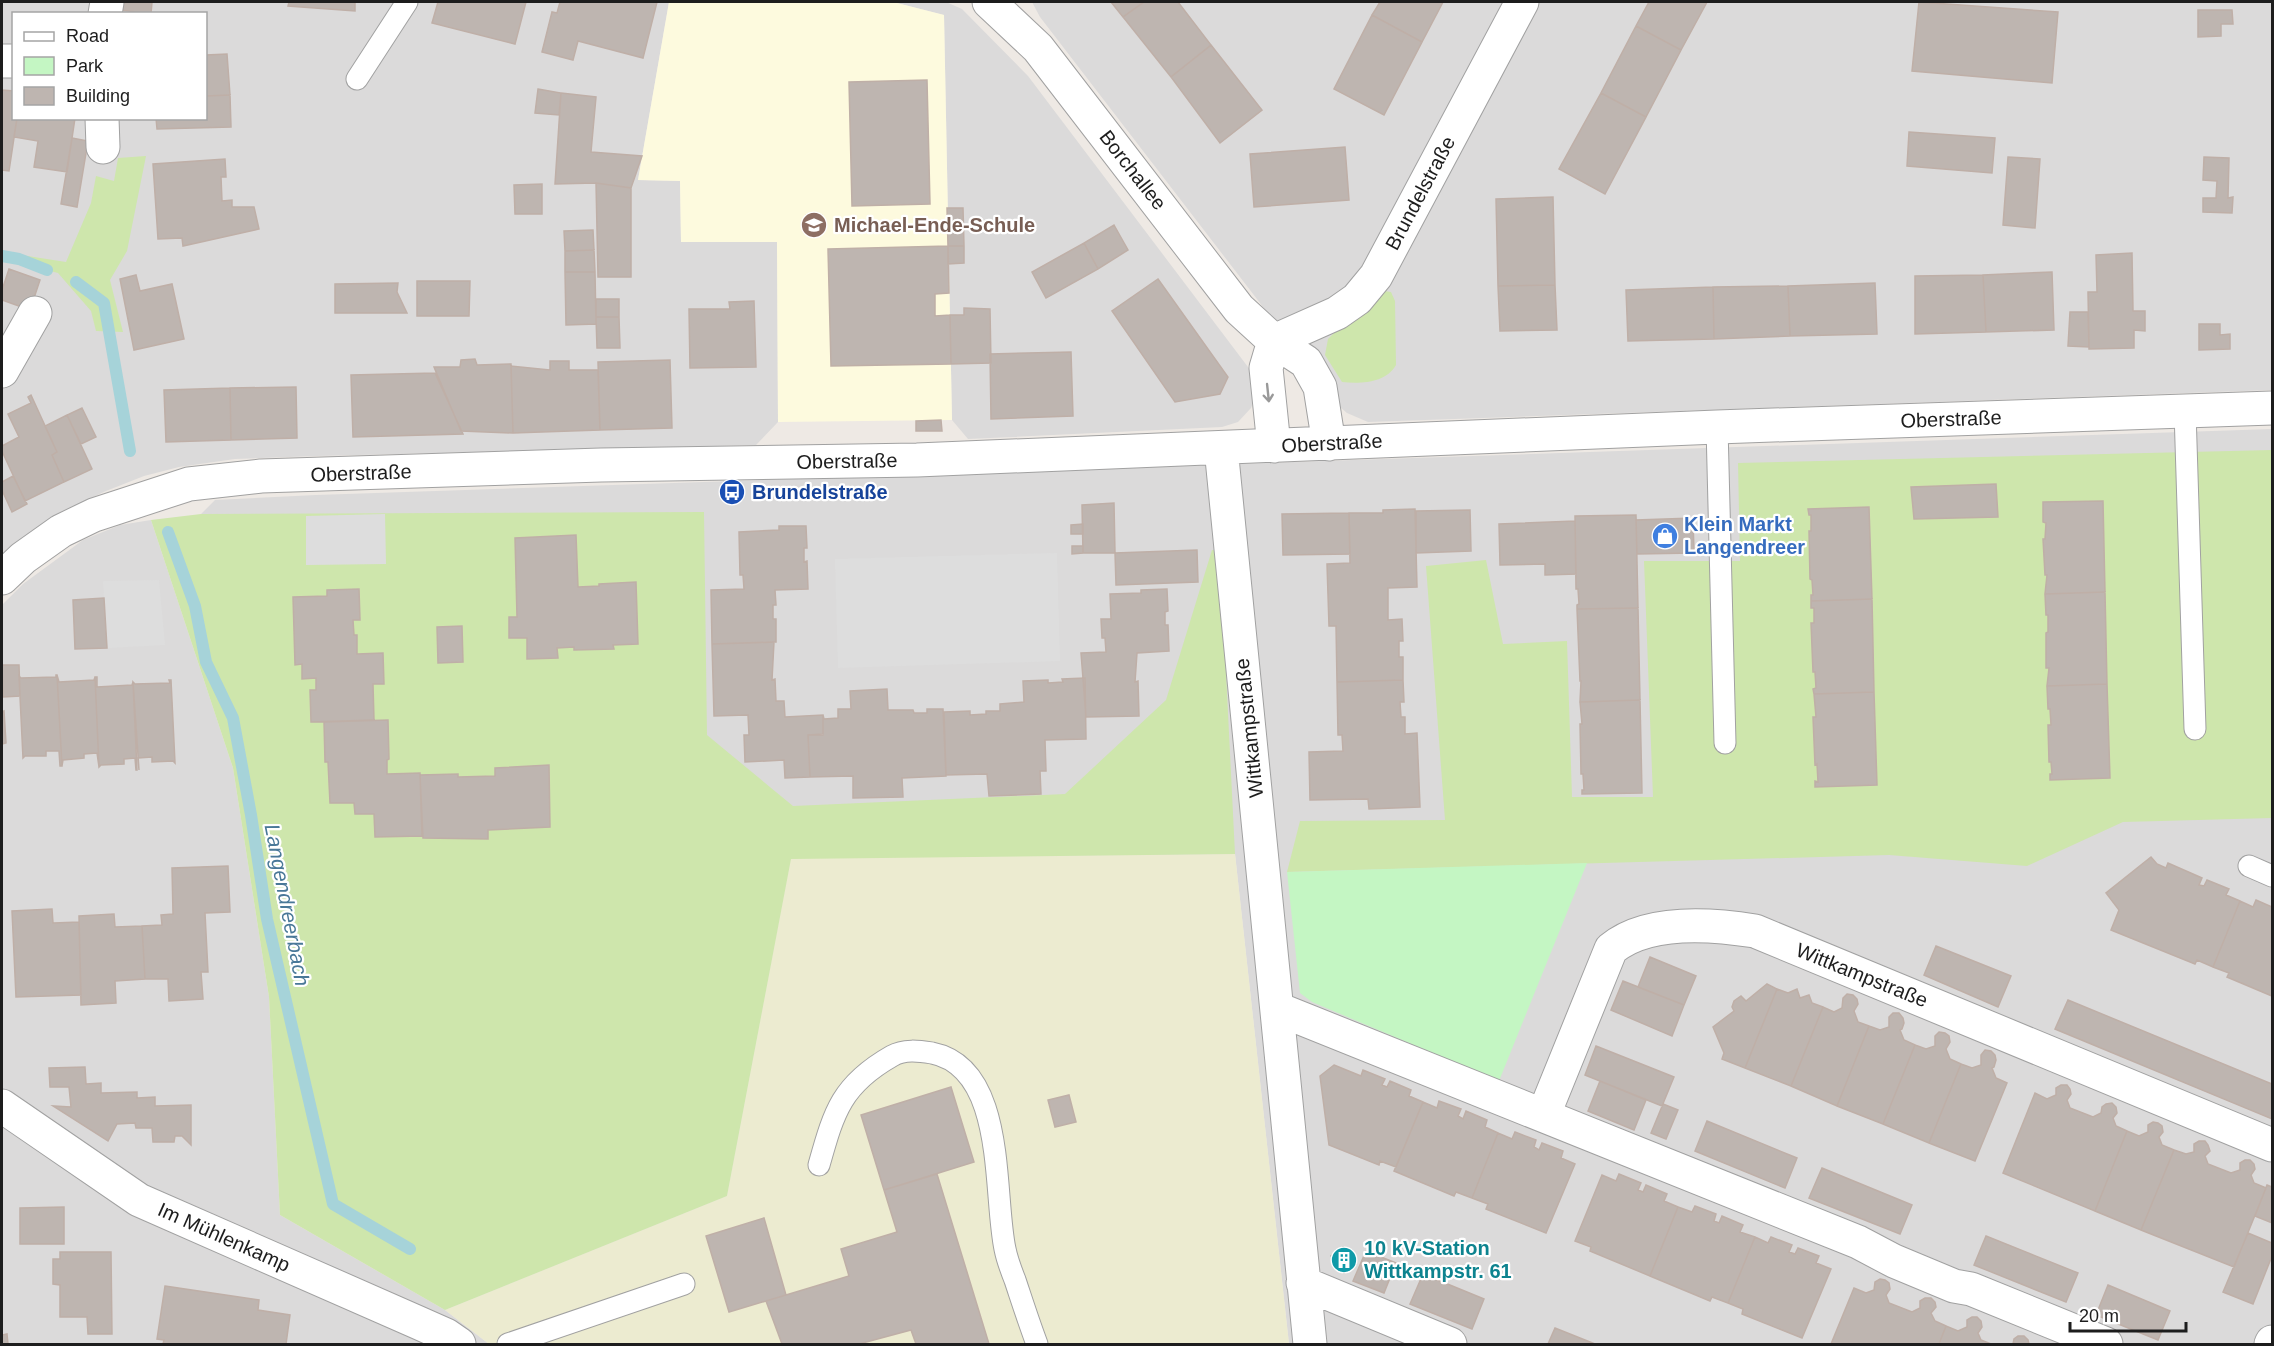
<svg xmlns="http://www.w3.org/2000/svg" width="2274" height="1346" viewBox="0 0 2274 1346" font-family="Helvetica,sans-serif">
	<style>
		.residential { fill: #dbdada; fill-rule: evenodd }
		.education { fill: #fdfade }
		.farmland { fill: #ecebd0 }
		.grass { fill: #cee6ac }
		.park { fill: #c4f6c3 }
		.parking { fill: #ddd }
		.lines { fill: none; stroke-linecap: round; stroke-linejoin: round }
		.stream { stroke: #a6d3d9; stroke-width: 12 }
		.building { fill: #beb5b0; stroke: #bfafa7; stroke-width: 1.5 }
		.service-casing { stroke: #a1a1a1; stroke-width: 23 }
		.minor-casing { stroke: #a1a1a1; stroke-width: 35 }
		.service { stroke: #fff; stroke-width: 21 }
		.minor { stroke: #fff; stroke-width: 33 }
		.oneway { stroke: #999 }
		.labels { text-anchor: middle; stroke-width: 4.5; stroke-linejoin: round; paint-order: stroke }
		.street-label { font-size: 20px; fill: #1d1d1d; stroke: #fff }
		.education-label { font-size: 20px; font-weight: bold; fill: #785e54; stroke: #fff; text-anchor: start }
		.transit-label { font-size: 20px; font-weight: bold; fill: #164399; stroke: #fff; text-anchor: start }
		.shop-label { font-size: 20px; font-weight: bold; fill: #366cbe; stroke: #fff; text-anchor: start }
		.culture-label { font-size: 20px; font-weight: bold; fill: #0d838f; stroke: #fff; text-anchor: start }
		.water-label { font-size: 21px; font-style: italic; fill: #497898; stroke: #fff }
	</style>
	<rect width="100%" height="100%" fill="#eee9e4"/>
	<!-- residential -->
	<path class="residential" d="M2,2H669L638,180L680,181L681,242H777L778,422L756,445L317,456L235,459L179,467L144,476L106,491L59,513L23,538L2,558ZM14,14H206V118H14Z
		M893,2H946L962,9L1028,76L1248,367L1254,380L1256,395L1251,408L1238,422L1222,427L968,439L952,420L944,15Z
		M1032,2H2272V390L1368,422L1347,413L1327,396L1260,303L1040,17Z
		M2272,429V1344H1289L1235,854L791,858L201,514L215,500L316,495Z
		M151,520L233,768L269,997L280,1215L445,1310L489,1344H2V605L23,584L83,540L120,525Z"/>
	<!-- education -->
	<path class="education" d="M669,2H893L944,15L952,420L778,422L777,242H681L680,181L638,180Z"/>
	<!-- farmland -->
	<path class="farmland" d="M1235,854L1289,1344H489L445,1310L727,1196L791,858Z"/>
	<!-- grass -->
	<path class="grass" d="M146,156L127,251L110,280L123,332L96,331L91,311L58,273L2,259V252L66,262L91,203L96,176L114,181L118,158Z
		M1384,291L1391,292L1395,301L1396,365C1386,383 1361,384 1342,382L1325,355L1328,339L1336,331L1356,320Z
		M2272,450V818L2123,822L2027,866L1889,855L1287,872L1300,821L1445,820L1426,566L1486,560L1503,644L1567,641L1572,797H1653L1644,561H1740L1738,463Z
		M704,512L707,735L793,806L1065,794L1166,700L1212,550L1220,551L1235,854L791,859L727,1196L445,1310L280,1215L269,997L233,768L151,520L201,514Z"/>
	<!-- park -->
	<path class="park" d="M1587,863L1499,1081L1312,1002L1300,993L1287,872Z"/>
	<!-- parking -->
	<path class="parking" d="M385,514L386,564L306,565V516Z
		M1057,553L1060,661L838,668L835,559Z
		M159,580L165,645L107,648L103,581Z"/>
	<g class="lines">
		<!-- stream -->
		<path class="stream" d="M2,256L19,259L47,270
			M76,282L104,303L130,451
			M168,532L195,606L206,662L233,718L251,815L267,919L333,1204L410,1249"/>
	</g>
	<!-- building -->
	<path class="building" d="M122,2H152L151,14L121,10Z
		M289,2H355V11L288,6Z
		M438,2H526L515,44L432,23Z
		M560,2H657L643,58L578,41L573,60L542,52L552,12L557,13Z
		M1111,2H1144L1123,17Z
		M1144,2H1178L1211,45L1171,77L1123,17Z
		M1380,2H1443L1422,42L1372,15Z
		M1649,2H1707L1681,50L1636,26Z
		M1919,2L2058,12L2052,83L1912,71Z
		M2198,10H2232L2233,24H2221V36L2198,37Z
		M1372,15L1422,42L1384,115L1334,89Z
		M1636,26L1681,50L1646,117L1601,93Z
		M1211,45L1262,110L1220,143L1171,77Z
		M227,54L230,95L206,96V55Z
		M927,80L930,204L852,206L849,82Z
		M538,89L561,93L559,115L535,113Z
		M2,90L14,91V118H17L9,171L2,170Z
		M561,93L596,97L591,152L642,156L631,188L596,183L555,184Z
		M1601,93L1646,117L1605,194L1559,169Z
		M230,95L231,127L157,129L156,118H206V96Z
		M17,118H75L67,172L34,167L38,141L14,137Z
		M1909,132L1995,138L1992,173L1907,166Z
		M72,138L88,141L77,207L61,204Z
		M1345,147L1349,200L1254,207L1250,154Z
		M2008,157L2040,159L2035,228L2003,225Z
		M2204,157L2229,158L2228,198L2233,197L2232,213L2203,212V198H2216L2217,181L2203,180Z
		M225,159L226,177H221L222,201L232,200V207H254L259,229L183,246L182,238L158,239L153,164Z
		M596,183L631,188V277H598Z
		M542,184V214H515L514,185Z
		M1553,197L1555,285L1498,286L1496,199Z
		M947,208H963L964,246H948Z
		M1114,225L1128,250L1098,269L1084,243Z
		M593,230L594,250L565,251L564,231Z
		M1084,243L1098,269L1046,298L1032,272Z
		M948,246L949,293L935,294V316L950,315L951,364L831,366L828,249Z
		M948,246H964V263L948,264Z
		M594,250L595,272H565V251Z
		M2132,253L2133,311H2145V331L2134,330V348L2089,349L2088,292H2097L2096,255Z
		M9,269L40,280L30,310L2,300V290Z
		M565,272H595L596,324L566,325Z
		M2052,272L2054,330L1986,332L1983,275Z
		M136,275L140,291L172,284L184,339L134,350L120,279Z
		M1983,275L1986,332L1915,334V276Z
		M1158,279L1228,377L1220,394L1175,402L1112,311Z
		M417,281H470L469,316H417Z
		M398,283L397,292L407,313H335V284Z
		M1875,283L1877,334L1790,336L1788,286Z
		M1555,285L1557,330L1500,331L1498,286Z
		M1788,286L1790,336L1714,339L1713,287Z
		M1713,287L1714,339L1628,341L1626,290Z
		M596,299H619V317H596Z
		M754,301L756,367L690,368L689,309H730L729,302Z
		M964,308L990,309L991,363L951,364L950,315H964Z
		M2070,312H2088L2089,347L2068,346Z
		M596,317H619L620,348H597Z
		M2199,324H2220V335L2230,334V349L2199,350Z
		M1071,352L1073,416L991,419L990,354Z
		M475,359L477,365L511,364L513,433L461,431L434,367H460L461,360Z
		M670,360L672,428L600,430L598,362Z
		M550,361H569V370H598L600,430L513,433L511,366L550,370Z
		M435,373L463,434L353,437L351,375Z
		M296,387L297,438L231,440L230,388Z
		M230,388L231,440L166,442L164,390Z
		M31,395L57,452L52,455L64,482L25,501L2,451V446L19,437L8,414L31,403L28,397Z
		M82,408L96,437L81,444L67,415Z
		M67,415L92,469L64,482L52,455L57,452L45,426Z
		M941,420L942,431H916V421Z
		M13,476L27,504L12,512L2,490V482Z
		M1996,484L1998,517L1914,519L1911,487Z
		M2103,501L2105,592L2045,594L2047,575H2045L2043,539H2045L2046,523L2043,522V502Z
		M1114,503L1115,553H1083L1082,505Z
		M1869,507L1872,599L1811,601V595H1813L1812,580L1810,579L1809,531H1811V515H1809L1808,509Z
		M1415,509L1417,587L1388,588V620L1402,619L1403,641H1399V657H1403V680L1337,682L1336,626H1329L1327,564L1350,563L1349,513H1383V510Z
		M1470,510L1471,551L1416,553V511Z
		M1349,513L1350,554L1283,555L1282,514Z
		M1636,515L1638,608L1577,609V605L1579,604L1578,589H1576L1575,516Z
		M1693,518L1694,553L1637,554L1636,520Z
		M1575,521L1576,574L1545,575V564L1500,565L1499,524Z
		M1083,524V534H1071V525Z
		M779,526H806L807,548H804V562L807,561L808,589L775,590L776,605H773V619H776V642L712,644L711,590L744,589L743,575H740L739,532L779,530Z
		M576,535L578,587L599,586V584L636,582L638,644L613,645L614,649L574,650V647L557,648L558,658L527,659V638H509V617H517L515,538Z
		M1072,546H1083V553L1072,554Z
		M1197,550L1198,582L1116,585L1115,553Z
		M359,589L360,620H353L354,635H357V654L383,653L384,684H373L374,720L311,722L310,690H316V678L302,679V664L295,665L293,597L327,596V590Z
		M1167,589L1168,611L1165,612V625H1168L1169,651L1137,653L1135,682L1138,681L1139,716L1086,717L1081,653L1106,652L1105,638H1102L1101,619H1111L1110,594L1141,593V590Z
		M2105,592L2107,684L2047,686L2049,668H2046V633L2048,632V615H2046L2045,594Z
		M104,598L107,648L75,649L73,600Z
		M1872,599L1874,692L1814,694L1813,689L1816,688L1815,672H1813L1811,623H1814V608H1811V601Z
		M1638,608L1640,700L1580,702L1581,681H1580L1577,609Z
		M462,626L463,662L438,663L437,627Z
		M774,642L772,680L775,679L776,701H784L785,717L823,715V734L808,735L810,777L785,778L784,760L745,762L744,735H749L748,715L714,716L712,644Z
		M2,665H19L20,696L3,697Z
		M56,675H57L62,766H60L59,751H46V756H25L23,758L19,676L21,678L56,677Z
		M57,675L59,682L94,680L95,677L99,767L97,753L84,754V758L63,760L62,766Z
		M95,677H97V687L132,685L133,682L137,770H136L135,758L124,759V764L101,765L99,767Z
		M1085,678L1086,739L1045,740L1046,771H1040L1041,794L989,796L987,774L946,775L944,712L970,711V715L986,714V711H1000V704L1024,702L1023,681L1048,680V683L1063,682L1062,679Z
		M169,680H171L175,763L173,761L152,762V757L138,758L139,770L133,682L135,684L170,683Z
		M1403,680L1404,702H1400L1401,717H1405V734L1417,733L1420,807L1369,809L1368,799L1310,800L1309,752L1343,751L1342,735H1338L1337,682Z
		M2107,684L2110,778L2050,780V774H2052L2051,762H2049L2048,725H2051L2050,709H2048L2047,686Z
		M887,689L888,710H913L914,713H927V709H943L946,776L902,778L903,797L853,798V776L810,777L808,735H823V715L824,719L838,718V709H851L850,691Z
		M1874,692L1877,785L1815,787V781L1818,782L1817,764L1815,765L1813,717H1816L1814,694Z
		M1640,700L1642,793L1582,794V790H1584L1583,774H1581L1580,724H1582L1580,702Z
		M4,711L6,743L2,744V712Z
		M388,720L389,759L387,760V774L420,773L422,836L375,837L374,814H355L354,803H330L328,762H325L324,722Z
		M549,765L550,827L488,830V839L423,838L420,775L458,774V777L495,776V768Z
		M2151,857L2157,864L2166,868L2168,863L2202,878L2199,885L2204,886L2207,880L2229,889L2226,895L2240,901L2213,967L2197,960L2195,964L2111,930L2119,910L2106,893Z
		M228,866L230,912L205,913L208,972H201L203,999L169,1001L168,979H145L142,926L162,925L161,915L173,914L172,868Z
		M2256,900L2272,907V996L2227,977L2229,973L2213,967L2240,901L2253,907Z
		M52,909L53,923L79,922L81,995L16,997L12,911Z
		M114,914L115,927L142,926L145,979L115,981L116,1003L81,1005L79,916Z
		M1936,946L2011,976L1998,1007L1924,975Z
		M1650,957L1696,976L1684,1005L1638,987Z
		M1623,981L1684,1005L1672,1036L1611,1010Z
		M1767,984L1777,989L1745,1068L1722,1059L1724,1053L1713,1027L1734,1011L1732,1007L1734,1001L1741,996L1746,1001Z
		M1777,989L1788,993L1797,989L1800,998L1809,995L1812,1003L1823,1007L1791,1086L1745,1068Z
		M1847,994L1853,995L1857,999L1858,1004L1854,1011L1858,1022L1869,1026L1837,1106L1791,1086L1823,1007L1834,1012L1842,1008L1843,998Z
		M2068,1000L2272,1084V1119L2055,1029Z
		M1893,1013H1899L1903,1018L1904,1023L1902,1029L1900,1030L1904,1040L1915,1045L1883,1124L1837,1106L1869,1026L1880,1030L1889,1027V1017Z
		M1939,1032L1945,1033L1949,1036L1950,1042L1946,1049L1950,1059L1961,1064L1929,1143L1883,1124L1915,1045L1926,1049L1935,1046V1036Z
		M1596,1046L1674,1077L1662,1106L1585,1075Z
		M1985,1050L1991,1051L1995,1055L1996,1060L1994,1067L1992,1068L1996,1078L2007,1083L1975,1161L1929,1143L1961,1064L1972,1068L1981,1065V1055Z
		M1334,1065L1361,1076L1363,1070L1385,1079L1382,1085L1387,1087L1390,1081L1411,1090L1409,1096L1423,1102L1396,1167L1380,1161L1379,1165L1329,1145L1320,1076Z
		M85,1067L86,1084L101,1083V1093L137,1092V1098L155,1097V1106L191,1105V1145L182,1136H175L174,1142H153L152,1128H136L135,1123L117,1124L108,1141L53,1106L71,1107L69,1087H50L49,1068Z
		M1600,1081L1646,1100L1634,1130L1588,1111Z
		M2061,1085H2067L2070,1089L2071,1094L2067,1100L2070,1108L2093,1117L2101,1113L2102,1107L2106,1104L2112,1103L2116,1107L2117,1113L2113,1118L2116,1126L2127,1131L2095,1211L2003,1173L2035,1093L2047,1099L2056,1095V1088Z
		M951,1087L974,1162L884,1190L861,1115Z
		M1069,1095L1076,1122L1055,1127L1048,1100Z
		M1439,1101L1461,1109L1458,1116L1463,1119L1466,1111L1487,1120L1485,1127L1498,1133L1472,1198L1456,1192L1454,1196L1394,1171L1423,1102L1437,1108Z
		M1663,1104L1678,1110L1666,1139L1651,1133Z
		M1707,1121L1797,1158L1785,1188L1695,1151Z
		M2153,1122L2158,1123L2162,1126L2163,1132L2159,1137L2162,1145L2174,1150L2141,1230L2095,1211L2127,1131L2139,1136L2148,1132V1125Z
		M1515,1132L1536,1140L1534,1147L1539,1150L1542,1143L1563,1151L1561,1158L1575,1164L1546,1233L1486,1209L1488,1204L1472,1198L1498,1133L1512,1139Z
		M2199,1141H2205L2208,1145L2210,1151L2205,1156L2208,1164L2231,1173L2240,1170V1163L2245,1160H2250L2254,1164L2255,1169L2251,1175L2254,1183L2266,1188L2234,1267L2141,1230L2174,1150L2186,1154L2194,1152V1144Z
		M1822,1168L1912,1205L1900,1234L1809,1198Z
		M937,1174L989,1344H916L911,1330L859,1344H782L766,1301L849,1276L841,1249L897,1232L884,1190Z
		M1619,1174L1641,1183L1638,1190L1643,1192L1646,1185L1667,1194L1664,1201L1678,1207L1650,1276L1590,1251L1591,1247L1575,1241L1602,1175L1616,1181Z
		M2267,1185L2272,1187V1223L2255,1216Z
		M1695,1206L1716,1214L1714,1221L1719,1223L1722,1216L1743,1225L1740,1232L1755,1237L1728,1303L1712,1297L1710,1301L1650,1276L1678,1207L1692,1212Z
		M64,1207V1244H20V1208Z
		M764,1218L786,1295L729,1312L706,1236Z
		M2248,1233L2272,1243V1256L2253,1304L2223,1292Z
		M1986,1236L2078,1273L2066,1302L1974,1265Z
		M1755,1237L1768,1243L1771,1237L1792,1245L1789,1252L1795,1254L1798,1248L1819,1256L1816,1263L1831,1269L1802,1338L1742,1314L1743,1309L1728,1303Z
		M1343,1247L1356,1264L1344,1273L1331,1256Z
		M1366,1251L1396,1263L1384,1293L1353,1281Z
		M60,1252H111L112,1334H88L87,1317H60V1285L53,1284V1259H60Z
		M1423,1274L1484,1299L1472,1329L1410,1304Z
		M1880,1279L1885,1280L1889,1283L1890,1289L1886,1295L1889,1303L1912,1312L1920,1308V1301L1925,1298H1931L1935,1302L1936,1307L1931,1313L1935,1321L1946,1326L1939,1344H1831L1854,1288L1866,1293L1874,1290L1875,1282Z
		M2108,1285L2170,1311L2158,1340L2096,1315Z
		M165,1286L259,1300L258,1310L290,1315L286,1344H163L164,1340L157,1339Z
		M1972,1317H1977L1981,1321L1982,1327L1978,1333L1981,1340L1991,1344H1939L1946,1326L1958,1331L1967,1327V1320Z
		M1555,1328L1595,1344H1548Z
		M7,1334L8,1344H2V1335Z
		M2018,1336H2024L2028,1340L2029,1344H2013L2014,1339Z"/>
	<g class="lines">
		<!-- service casing -->
		<g class="service-casing">
			<path id="service" d="M357,79L407,2
				M2185,411L2195,729
				M1717,427L1725,743
				M2249,866L2272,876
				M819,1165C834,1112 841,1085 892,1056C904,1049 919,1051 932,1053C1007,1068 993,1193 1005,1249C1007,1259 1011,1270 1015,1280C1022,1301 1029,1323 1037,1344
				M508,1344L684,1284"/>
		</g>
		<!-- minor casing -->
		<g class="minor-casing">
			<path id="minor" d="M989,2L1038,48L1239,309L1274,341L1306,362L1320,387L1329,444
				M105,14L107,2
				M2,61H14
				M102,118L103,147
				M1274,341L1337,313L1357,299L1376,276L1522,2
				M2,371L35,313
				M1274,446L1266,368L1274,341
				M1221,448L1310,1344
				M2,578L23,558L61,531L94,515L189,484L261,476L601,465L917,460L1717,427L2272,408
				M1278,1009L1858,1242L1894,1261L1954,1286L1971,1289L2106,1344
				M2,1106L139,1200L419,1323L446,1335L459,1344
				M1544,1114L1611,949C1647,919 1711,924 1755,931L2272,1145
				M1303,1283L1450,1344
				M2271,1344L2272,1342"/>
		</g>
		<!-- service -->
		<use href="#service" class="service"/>
		<!-- minor -->
		<use href="#minor" class="minor"/>
	</g>
	<!-- one-way arrows -->
	<defs><path id="oneway-shaft" d="M-6 0H5M1.5-3L5.5 0L1.5 3" fill="none" stroke-width="1.6" stroke-linecap="round" stroke-linejoin="round" transform="scale(1.5)"/></defs>
	<use class="oneway" href="#oneway-shaft" transform="translate(1268 393) rotate(84)"/>
	<!-- icons -->
	<defs>
		<g id="school-disc" transform="scale(1.35)"><circle r="9.5" fill="#8d6e63" stroke="#fff"/><path d="M0-5L7-2L0 1L-7-2ZM-4 1L0 2.5L4 1V4Q0 6-4 4Z" fill="#fff"/></g>
		<g id="bus-disc" transform="scale(1.35)"><circle r="9.5" fill="#1a4fb4" stroke="#fff"/><path d="M-5-6H5V4H4V6H2V4H-2V6H-4V4H-5ZM-3.5-4V0h7V-4ZM-3.5 1.2v1.5H-2V1.2ZM2 1.2v1.5H3.5V1.2Z" fill="#fff"/></g>
		<g id="shop-disc" transform="scale(1.35)"><circle r="9.5" fill="#3f7fe0" stroke="#fff"/><path d="M-5-2.5h2.3a2.7 3.5 0 0 1 5.4 0H5L5.5 6h-11ZM-1.5-2.5h3a1.5 2.3 0 0 0-3 0Z" fill="#fff"/></g>
		<g id="building-disc" transform="scale(1.35)"><circle r="9.5" fill="#0f9aa8" stroke="#fff"/><path d="M-4-6H4V6H1V3H-1V6H-4ZM-2.5-4.3h1.7v1.8h-1.7ZM.8-4.3h1.7v1.8H.8ZM-2.5-1h1.7V.8h-1.7ZM.8-1h1.7V.8H.8Z" fill="#fff"/></g>
	</defs>
	<g fill-rule="evenodd">
		<use href="#school-disc" x="814" y="225"/>
		<use href="#bus-disc" x="732" y="492"/>
		<use href="#shop-disc" x="1665" y="536"/>
		<use href="#building-disc" x="1344" y="1260"/>
	</g>
	<g class="labels">
		<!-- street labels -->
		<g class="street-label">
			<text transform="translate(1133 170) rotate(52)" y="7">Borchallee</text>
			<text transform="translate(1420 193) rotate(-62)" y="7">Brundelstraße</text>
			<text transform="translate(1951 419) rotate(-2)" y="7">Oberstraße</text>
			<text transform="translate(1332 443) rotate(-3)" y="7">Oberstraße</text>
			<text transform="translate(847 461) rotate(-1)" y="7">Oberstraße</text>
			<text transform="translate(361 473) rotate(-2)" y="7">Oberstraße</text>
			<text transform="translate(1249 728) rotate(-96)" y="7">Wittkampstraße</text>
			<text transform="translate(1862 975) rotate(22)" y="7">Wittkampstraße</text>
			<text transform="translate(224 1237) rotate(24)" y="7">Im Mühlenkamp</text>
		</g>
		<!-- education labels -->
		<g class="education-label">
			<text x="834" y="232">Michael-Ende-Schule</text>
		</g>
		<!-- transit labels -->
		<g class="transit-label">
			<text x="752" y="499">Brundelstraße</text>
		</g>
		<!-- shop labels -->
		<g class="shop-label">
			<text x="1684" y="531">Klein Markt<tspan x="1684" dy="23">Langendreer</tspan></text>
		</g>
		<!-- culture labels -->
		<g class="culture-label">
			<text x="1364" y="1255">10 kV-Station<tspan x="1364" dy="23">Wittkampstr. 61</tspan></text>
		</g>
		<!-- water labels -->
		<g class="water-label">
			<text transform="translate(287 905) rotate(79)" y="7">Langendreerbach</text>
		</g>
	</g>
	<!-- border -->
	<rect width="2274" height="1346" fill="none" stroke="#1d1d1d" stroke-width="6"/>
	<!-- legend -->
	<rect x="12" y="12" width="195" height="108" fill="#ffffff" stroke="#a5a5a5" stroke-width="1.5"/>
	<rect x="24" y="32" width="30" height="9" fill="#ffffff" stroke="#a5a5a5" stroke-width="1.5"/>
	<text x="66" y="42" font-size="18" fill="#1d1d1d">Road</text>
	<rect x="24" y="57" width="30" height="18" fill="#c4f6c3" stroke="#a5a5a5" stroke-width="1.5"/>
	<text x="66" y="72" font-size="18" fill="#1d1d1d">Park</text>
	<rect x="24" y="87" width="30" height="18" fill="#beb5b0" stroke="#a5a5a5" stroke-width="1.5"/>
	<text x="66" y="102" font-size="18" fill="#1d1d1d">Building</text>
	<!-- scale -->
	<path d="M2070 1322v9h116v-9" fill="none" stroke="#1d1d1d" stroke-width="3"/>
	<text x="2079" y="1322" font-size="18" fill="#1d1d1d" stroke="#ffffff" stroke-width="4.5" paint-order="stroke">20 m</text>
</svg>
